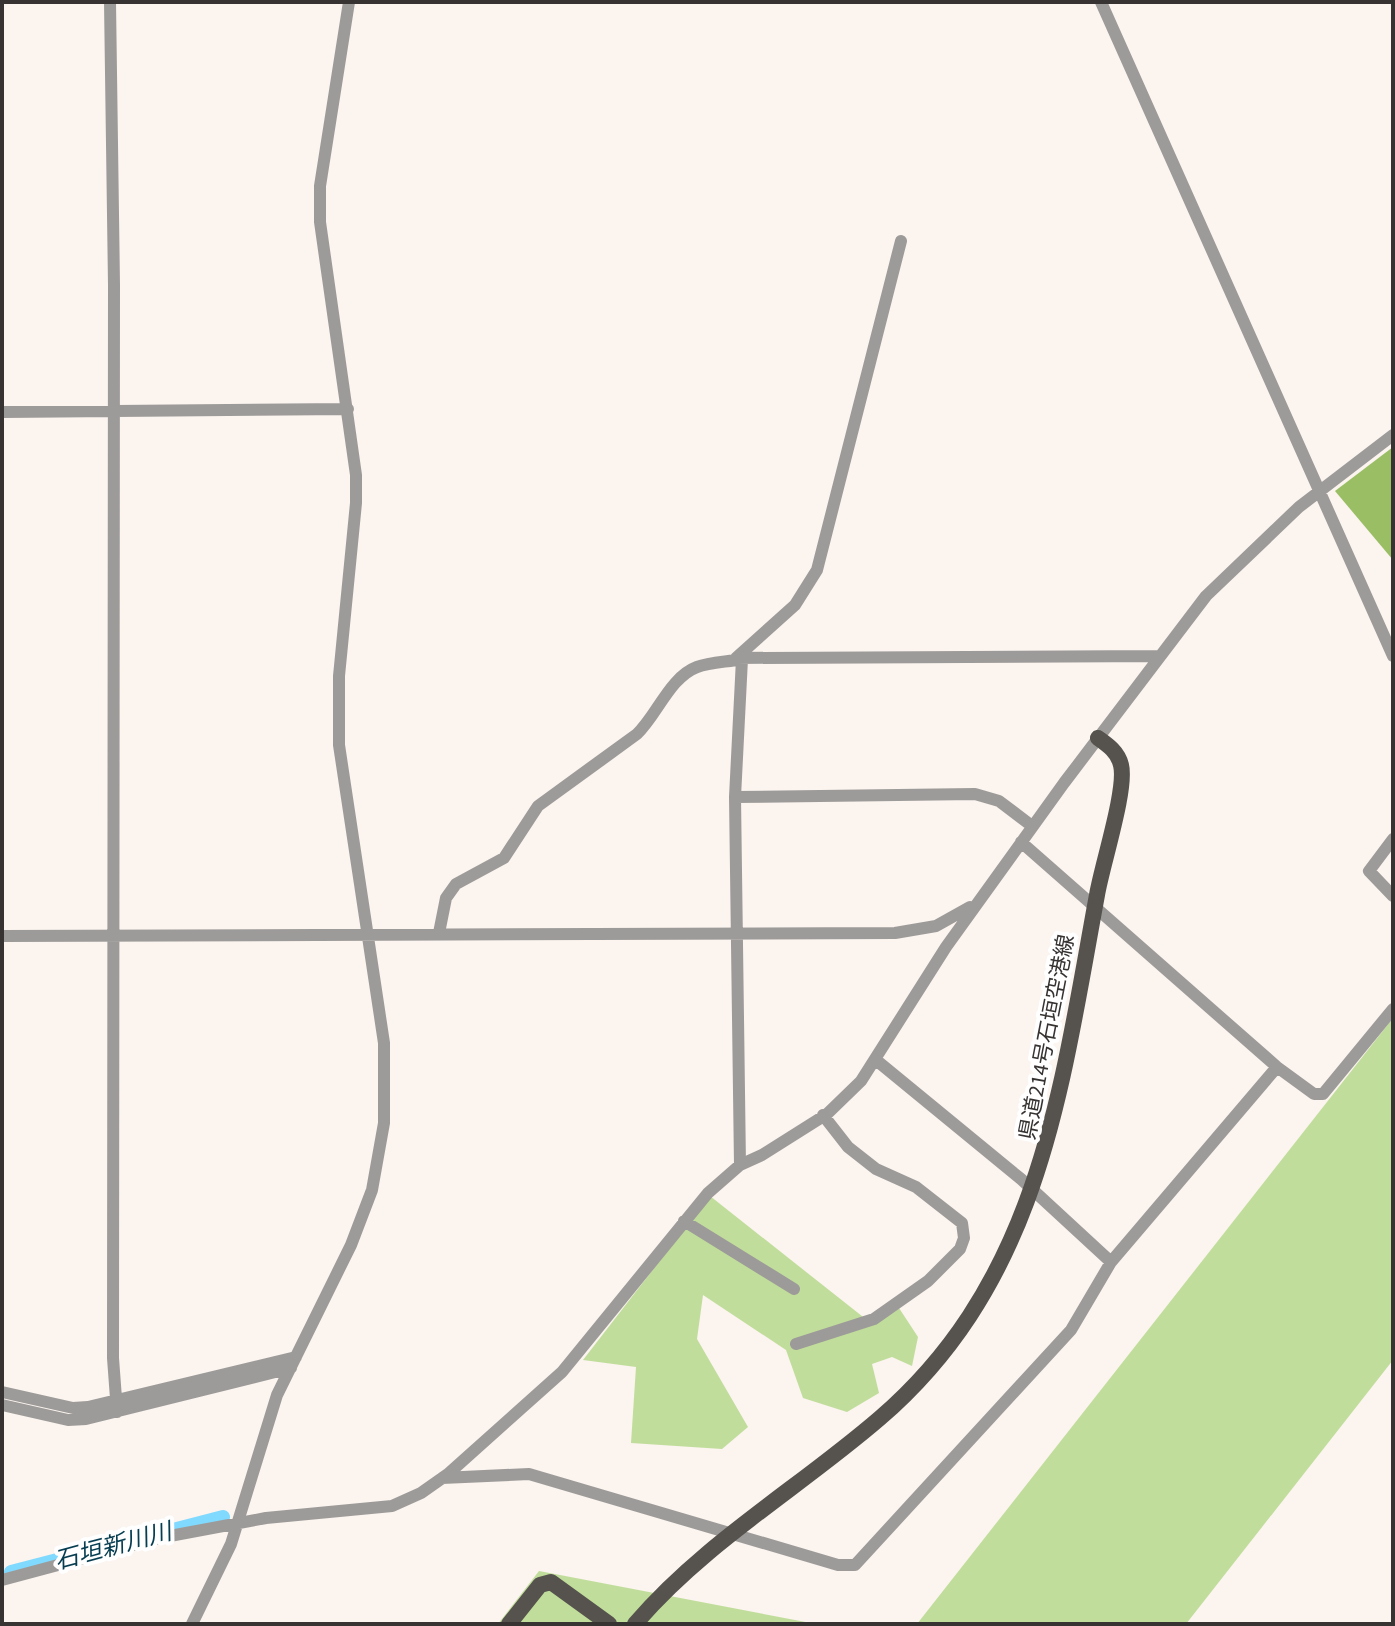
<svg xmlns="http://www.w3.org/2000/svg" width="1395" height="1626" viewBox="0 0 1395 1626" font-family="'Source Sans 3','Noto Sans JP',sans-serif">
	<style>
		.green { fill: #c1dd9b }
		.forest { fill: #9abe64 }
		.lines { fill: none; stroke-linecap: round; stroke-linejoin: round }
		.river { stroke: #80d9fe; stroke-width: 14 }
		.minor { stroke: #9d9b99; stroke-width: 12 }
		.major { stroke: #56534e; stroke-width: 16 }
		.labels { text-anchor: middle; stroke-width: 8; stroke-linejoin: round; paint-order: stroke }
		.street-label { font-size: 22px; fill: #363332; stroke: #fff }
		.water-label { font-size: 24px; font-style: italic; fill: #063d50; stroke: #fff }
	</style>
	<rect width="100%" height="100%" fill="#fbf4ef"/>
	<!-- green -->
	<path class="green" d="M1393,1018V1360L1375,1383L1186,1624H917Z
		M710,1196L872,1324L899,1308L918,1337L912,1366L892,1357L872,1364L879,1393L847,1412L803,1398L786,1350L703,1295L697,1339L748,1427L722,1449L631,1443L636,1367L583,1360Z
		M539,1571L816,1624H498Z"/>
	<!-- forest -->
	<path class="forest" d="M1393,447V560L1335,491Z"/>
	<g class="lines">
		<!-- river -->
		<path class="river" d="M11,1572L223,1517"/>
		<!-- minor -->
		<path class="minor" d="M110,2L114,285L113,1358L117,1412
			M1101,2L1393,656
			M2,412L348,409
			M736,658L795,605L817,570L901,241
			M736,658L1160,656
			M735,797L975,794L999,801L1032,826
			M1393,839L1369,871L1393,896
			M1021,842L1277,1067L1314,1094H1323L1393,1009
			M439,933L446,898L456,884L504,858L538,806L637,734C657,715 670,677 697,667C710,662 727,662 742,659
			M2,936L895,933L936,926L970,907
			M876,1060L1021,1179L1111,1262
			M740,1165L735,797L742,659
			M684,1221L794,1289
			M796,1344L874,1319L928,1281L960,1249L964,1238L962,1223L916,1187L876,1169L848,1147L823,1115
			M2,1392L73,1408L88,1407L296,1357
			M2,1405L68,1420L86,1419L291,1368
			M442,1478L529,1474L838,1565H855L1071,1330L1111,1262L1277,1067
			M2,1580L159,1538L266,1518L392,1506L421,1493L448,1474L562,1372L708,1193L740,1165L762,1155L827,1114L861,1081L946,947L1064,783L1206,596L1299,507L1393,435
			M192,1624L231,1544L277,1395L351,1245L372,1190L384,1123V1043L339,745V676L356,503V475L320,222V186L349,2"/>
		<!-- major -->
		<path class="major" d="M509,1624L540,1585L551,1582L609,1624
			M635,1624C704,1543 799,1488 880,1418C1040,1280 1061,1089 1097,895C1102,865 1127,789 1121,765C1118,752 1108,745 1098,738"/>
	</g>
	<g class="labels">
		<!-- street labels -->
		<g class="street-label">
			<text transform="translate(1046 1037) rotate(-79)" y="8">県道214号石垣空港線</text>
		</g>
		<!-- water labels -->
		<g class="water-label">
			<text transform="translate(113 1546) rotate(-15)" y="8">石垣新川川</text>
		</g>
	</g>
	<!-- border -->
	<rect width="1395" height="1626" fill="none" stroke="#363332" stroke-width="8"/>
</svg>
